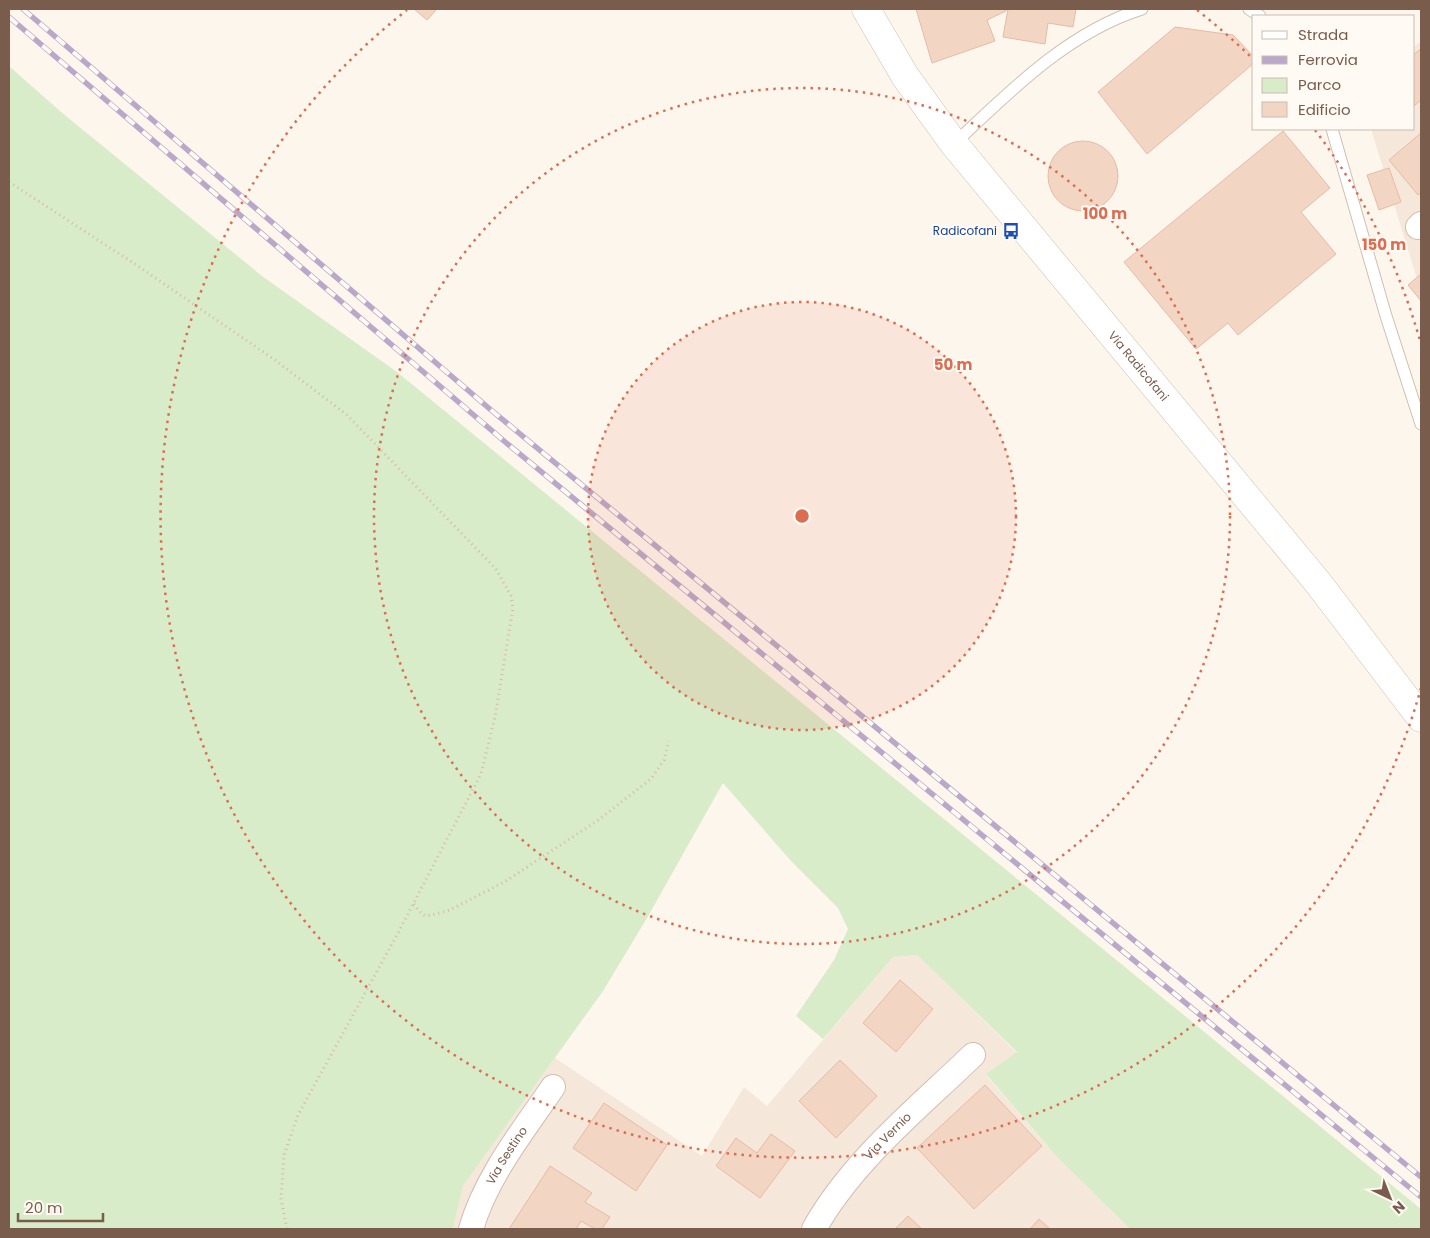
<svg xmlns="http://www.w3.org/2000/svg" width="1430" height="1238" viewBox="0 0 1430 1238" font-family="Poppins,sans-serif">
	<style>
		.residential { fill: #f5e8da }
		.green { fill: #d8ecc9 }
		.building { fill: #f3d5c3; stroke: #e6bba3 }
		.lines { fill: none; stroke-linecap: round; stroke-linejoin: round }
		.service-casing { stroke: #d1beb0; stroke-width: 13 }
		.minor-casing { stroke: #d1beb0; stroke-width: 26 }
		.tertiary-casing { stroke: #d1beb0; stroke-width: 29 }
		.path { stroke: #d9b8a5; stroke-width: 3; stroke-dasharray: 1 4; stroke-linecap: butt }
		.service { stroke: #fff; stroke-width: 11 }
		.minor { stroke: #fff; stroke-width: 24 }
		.tertiary { stroke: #fff; stroke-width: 28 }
		.rail-casing { stroke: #b9a8c9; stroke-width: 5.5 }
		.rail { stroke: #fffaf3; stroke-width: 4; stroke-dasharray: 11; stroke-linecap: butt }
		.ring { fill: none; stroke: #dc6d51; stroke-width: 2.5; stroke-dasharray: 2.5 5 }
		.labels { text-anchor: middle; stroke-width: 4; stroke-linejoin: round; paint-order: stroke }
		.transit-label { font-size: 12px; fill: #164399; stroke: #fffaf3; text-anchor: end }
		.street-label { font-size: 12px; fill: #7a5c4d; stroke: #fffaf3 }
		.centre { fill: #dc6d51; stroke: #fffaf3; stroke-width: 2.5 }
		.ring-label { font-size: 15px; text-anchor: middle; font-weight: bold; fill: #dc6d51; stroke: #fffaf3; stroke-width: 4; stroke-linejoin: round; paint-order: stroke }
	</style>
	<rect width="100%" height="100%" fill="#fdf6ec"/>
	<!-- residential -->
	<path class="residential" d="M1421,41V292L1371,129H1414V47Z
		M917,955L1017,1053L986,1075L1057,1157L1130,1229H453L463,1186L555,1058L702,1156L744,1087L767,1106L893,957Z"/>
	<!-- green -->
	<path class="green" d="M9,66L61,112L262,276L397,372L1421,1209V1229H1130L1057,1157L986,1074L1017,1052L917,955L893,957L823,1039L796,1016L834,960L848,929L838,908L791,861L723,783L647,918L603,991L463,1186L453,1229H9Z"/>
	<!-- building -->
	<path class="building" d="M414,9H437L427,20Z
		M916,9H1006V11L987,20L995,41L932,63Z
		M1008,9H1076L1073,27L1048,23L1045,44L1003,37Z
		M1175,27L1233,35L1254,57V63L1147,154L1098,92Z
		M1421,49V100L1414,106V54Z
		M1283,131L1330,188L1301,212L1336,254L1238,335L1228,323L1196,349L1124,262Z
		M1421,133V192L1418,195L1389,160Z
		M1048 176a35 35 0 1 1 70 0a35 35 0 1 1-70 0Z
		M1389,168L1401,202L1379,210L1367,175Z
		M1421,274V301L1408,285Z
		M900,980L933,1009L896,1052L863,1023Z
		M840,1060L877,1096L836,1138L799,1101Z
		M985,1085L1042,1146L974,1209L917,1148Z
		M604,1103L667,1145L636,1191L573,1148Z
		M771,1134L795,1151L760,1198L716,1166L736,1138L757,1153Z
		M550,1166L592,1193L585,1202L610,1217L602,1229H595L581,1221L576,1229H509Z
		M908,1216L922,1229H895Z
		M1039,1219L1050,1229H1030Z"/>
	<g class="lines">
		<!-- service casing -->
		<g class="service-casing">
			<path id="service" d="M1249,9L1260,16
				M1332,129L1386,316L1421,424
				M954,144C1009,92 1068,32 1142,9"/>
		</g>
		<!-- minor casing -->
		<g class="minor-casing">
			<g id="minor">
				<path d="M1418,227L1421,224"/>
				<path id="s1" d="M471,1229C486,1177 523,1131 553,1087"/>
				<path id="s2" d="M814,1229C852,1161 917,1109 973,1055"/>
			</g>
		</g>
		<!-- tertiary casing -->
		<g class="tertiary-casing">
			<g id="tertiary">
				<path id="s3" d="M866,9L905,76L954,144L1319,584L1421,718"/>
			</g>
		</g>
		<!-- path -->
		<path class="path" d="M9,182L135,264L275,360L347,415L496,569L511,596L513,608L495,717L481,774L398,933L298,1115L284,1155L281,1199L287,1229
			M414,904L418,910L425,916L432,915L450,910L506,881L597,821L651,779L664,760L669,741"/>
		<!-- service -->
		<use href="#service" class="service"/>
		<!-- minor -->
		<use href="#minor" class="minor"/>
		<!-- tertiary -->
		<use href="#tertiary" class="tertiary"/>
		<!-- rail casing -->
		<g class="rail-casing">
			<path id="rail" d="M23,9L491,410L1421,1177
				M9,17L504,441L1421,1197"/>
		</g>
		<!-- rail -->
		<use href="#rail" class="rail"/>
	</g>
	<!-- distance rings -->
	<circle cx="802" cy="516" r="214" fill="#dc6d51" fill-opacity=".12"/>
	<g class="ring">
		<circle cx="802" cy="516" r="214"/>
		<circle cx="802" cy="516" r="428"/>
		<path d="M1421 688A642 642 0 1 1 407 10M1197 10A642 642 0 0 1 1252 58M1315 130A642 642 0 0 1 1421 344"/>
	</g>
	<!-- icons -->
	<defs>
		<g id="bus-bare" transform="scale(1.35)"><path d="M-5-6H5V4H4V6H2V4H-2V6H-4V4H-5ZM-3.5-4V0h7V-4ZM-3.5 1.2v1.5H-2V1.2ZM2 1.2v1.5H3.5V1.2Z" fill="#1a4fb4" stroke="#fffaf3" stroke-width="2.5" paint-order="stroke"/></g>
	</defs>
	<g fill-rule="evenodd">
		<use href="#bus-bare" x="1011" y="231"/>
	</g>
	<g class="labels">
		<!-- transit labels -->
		<g class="transit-label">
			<text x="997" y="235">Radicofani</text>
		</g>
		<!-- street labels -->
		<g class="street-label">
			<text dy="4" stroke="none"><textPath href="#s3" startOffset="450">Via Radicofani</textPath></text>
			<text dy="4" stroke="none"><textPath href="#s2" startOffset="119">Via Vernio</textPath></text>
			<text dy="4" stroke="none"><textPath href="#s1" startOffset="82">Via Sestino</textPath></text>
		</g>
	</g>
	<circle cx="802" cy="516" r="8" class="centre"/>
	<g class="ring-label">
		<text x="1105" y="219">100 m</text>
		<text x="1384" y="250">150 m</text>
		<text x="953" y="370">50 m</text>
	</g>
	<!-- border -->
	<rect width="1430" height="1238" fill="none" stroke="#7a5c4d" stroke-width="20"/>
	<!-- legend -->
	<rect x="1252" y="15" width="162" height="115" fill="#fffaf3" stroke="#cabbb1"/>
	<rect x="1262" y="31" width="25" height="8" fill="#ffffff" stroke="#cabbb1"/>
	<text x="1298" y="40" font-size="15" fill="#7a5c4d">Strada</text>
	<rect x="1262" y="56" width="25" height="8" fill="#b9a8c9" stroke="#cabbb1"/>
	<text x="1298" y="65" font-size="15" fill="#7a5c4d">Ferrovia</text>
	<rect x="1262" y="78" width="25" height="15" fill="#d8ecc9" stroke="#cabbb1"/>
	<text x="1298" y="90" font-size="15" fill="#7a5c4d">Parco</text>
	<rect x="1262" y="102" width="25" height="15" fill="#f3d5c3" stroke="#cabbb1"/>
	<text x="1298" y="115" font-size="15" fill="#7a5c4d">Edificio</text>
	<!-- north arrow -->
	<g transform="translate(1390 1198) rotate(137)" stroke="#fffaf3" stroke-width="4" paint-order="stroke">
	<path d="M0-4L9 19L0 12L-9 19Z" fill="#7a5c4d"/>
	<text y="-8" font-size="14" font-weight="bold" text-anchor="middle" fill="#7a5c4d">N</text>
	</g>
	<!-- scale -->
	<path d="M18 1213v8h85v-8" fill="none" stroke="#7a5c4d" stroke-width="2.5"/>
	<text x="25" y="1213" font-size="15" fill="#7a5c4d" stroke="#fffaf3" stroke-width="4" paint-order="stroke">20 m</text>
</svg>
